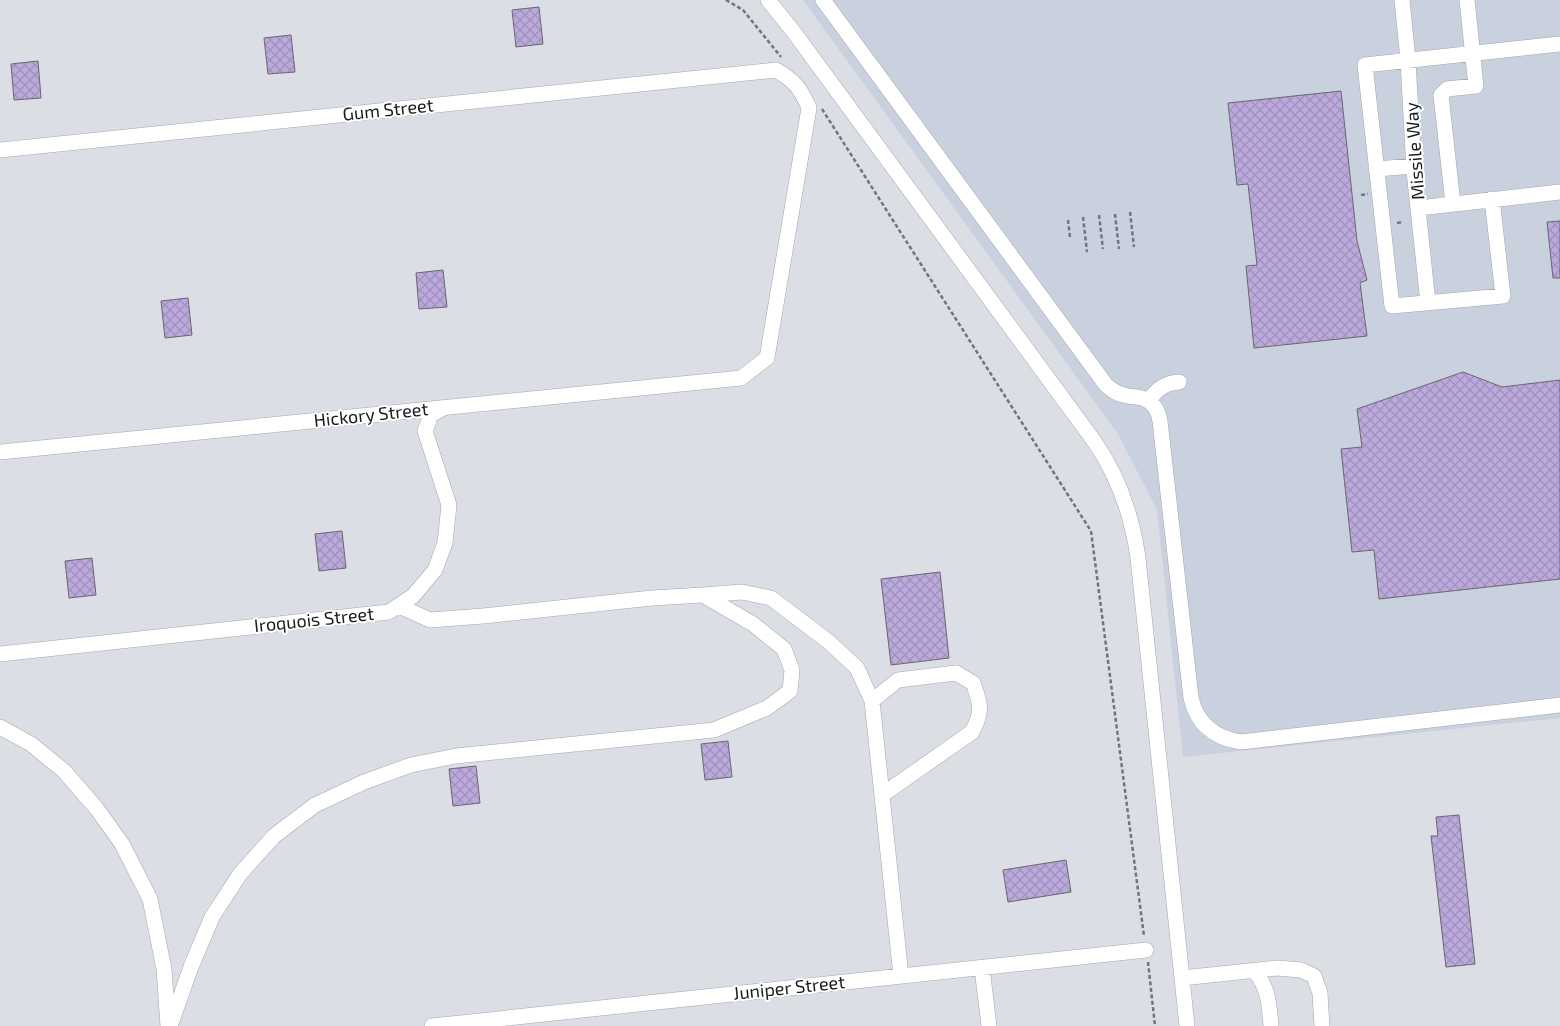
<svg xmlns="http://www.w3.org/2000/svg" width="1560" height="1026" viewBox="0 0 1560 1026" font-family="'Exo 2',sans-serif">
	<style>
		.built { fill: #cad1de }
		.building { fill: url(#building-cross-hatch); stroke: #69676d }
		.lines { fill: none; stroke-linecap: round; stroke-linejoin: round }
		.minor-casing { stroke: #a3a6ad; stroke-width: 16 }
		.path { stroke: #717478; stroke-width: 2.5; stroke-dasharray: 4 2.5; stroke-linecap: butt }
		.minor { stroke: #fff; stroke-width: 15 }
		.labels { text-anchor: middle; stroke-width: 4; stroke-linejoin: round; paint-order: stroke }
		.street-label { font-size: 18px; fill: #191b1d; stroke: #fff }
	</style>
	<defs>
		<pattern id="building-cross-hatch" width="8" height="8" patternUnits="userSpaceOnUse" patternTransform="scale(1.25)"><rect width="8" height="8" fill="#bba8dc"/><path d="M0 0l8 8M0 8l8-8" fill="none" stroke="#a090bc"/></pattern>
	</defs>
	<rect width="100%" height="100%" fill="#dbdee5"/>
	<!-- built -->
	<path class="built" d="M803,0H1560V718L1183,757L1157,510L1118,434Z"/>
	<!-- building -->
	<path class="building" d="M539,7L543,44L516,47L512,10Z
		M291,35L295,72L268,74L264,38Z
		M38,61L41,98L14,100L11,64Z
		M1341,91L1357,241L1367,280L1360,283L1367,336L1254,348L1246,266L1257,265L1248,184L1237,185L1228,103Z
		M1560,221V278H1553L1547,222Z
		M443,270L447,307L419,309L416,273Z
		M188,298L192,335L165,338L161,301Z
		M1463,372L1502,387L1560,380V579L1379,599L1374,550L1352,552L1341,449L1362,447L1357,409Z
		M342,531L346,568L319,571L315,534Z
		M92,558L96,595L69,598L65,561Z
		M940,572L949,658L891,665L881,579Z
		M728,741L732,777L705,780L701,744Z
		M476,766L480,803L453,806L449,769Z
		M1459,815L1475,964L1446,967L1431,836H1438L1436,817Z
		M1066,860L1071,892L1008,902L1003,870Z"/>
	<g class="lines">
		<!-- minor casing -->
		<g class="minor-casing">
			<path id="minor" d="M768,0L793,31L1094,441C1119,477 1132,515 1138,558L1187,1026
				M823,0L1106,385C1112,390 1117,394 1124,395C1128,397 1132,396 1136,397C1150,398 1158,408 1160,421L1191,698C1197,724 1215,738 1241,742L1560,705
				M1402,0L1408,60L1414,171L1428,303
				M0,150L776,70C795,81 801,89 809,108L767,358L741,378L0,452
				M1376,169L1414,166
				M1492,199L1503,296L1392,306L1365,65L1560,44
				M1453,204L1441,95L1447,89L1476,86L1467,0
				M1419,208L1560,192
				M1149,401C1156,389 1165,383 1179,382
				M703,595L742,592L771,598L829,642L857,668L872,701
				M0,654L389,612L413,596L435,570L445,543L449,505L425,431L431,415L443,408
				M0,727L31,744L64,771L97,809L122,844L150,899L164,969L168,1026
				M882,795L972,732C983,712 981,704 973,683L956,673L898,680L872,701L901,976
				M982,968L989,1026
				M1255,971C1269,990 1269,1003 1271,1026
				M1182,978L1277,968L1301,970L1314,976L1320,993L1322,1026
				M170,1026L191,967L212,917L240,874L274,836L315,805L364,782L411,765L456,756L714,730L767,708L790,691L792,670L784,649L753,624L703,595L652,598L483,616L430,620L399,606
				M432,1026L1146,950"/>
		</g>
		<!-- path -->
		<path class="path" d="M726,0L743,10L781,57
			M822,109L1091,531L1144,936
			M1361,195L1368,194
			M1130,212L1134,247
			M1115,214L1119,249
			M1099,215L1103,249
			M1083,217L1087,252
			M1068,220L1070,237
			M1397,223L1403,222
			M1148,962L1155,1026"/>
		<!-- minor -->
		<use href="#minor" class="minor"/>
	</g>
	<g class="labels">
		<!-- street labels -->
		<g class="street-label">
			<text transform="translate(388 110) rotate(-6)" y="6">Gum Street</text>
			<text transform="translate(1415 151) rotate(-94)" y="6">Missile Way</text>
			<text transform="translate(371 415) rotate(-6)" y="6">Hickory Street</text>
			<text transform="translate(314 620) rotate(-6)" y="6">Iroquois Street</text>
			<text transform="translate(789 988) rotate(-6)" y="6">Juniper Street</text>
		</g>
	</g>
</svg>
